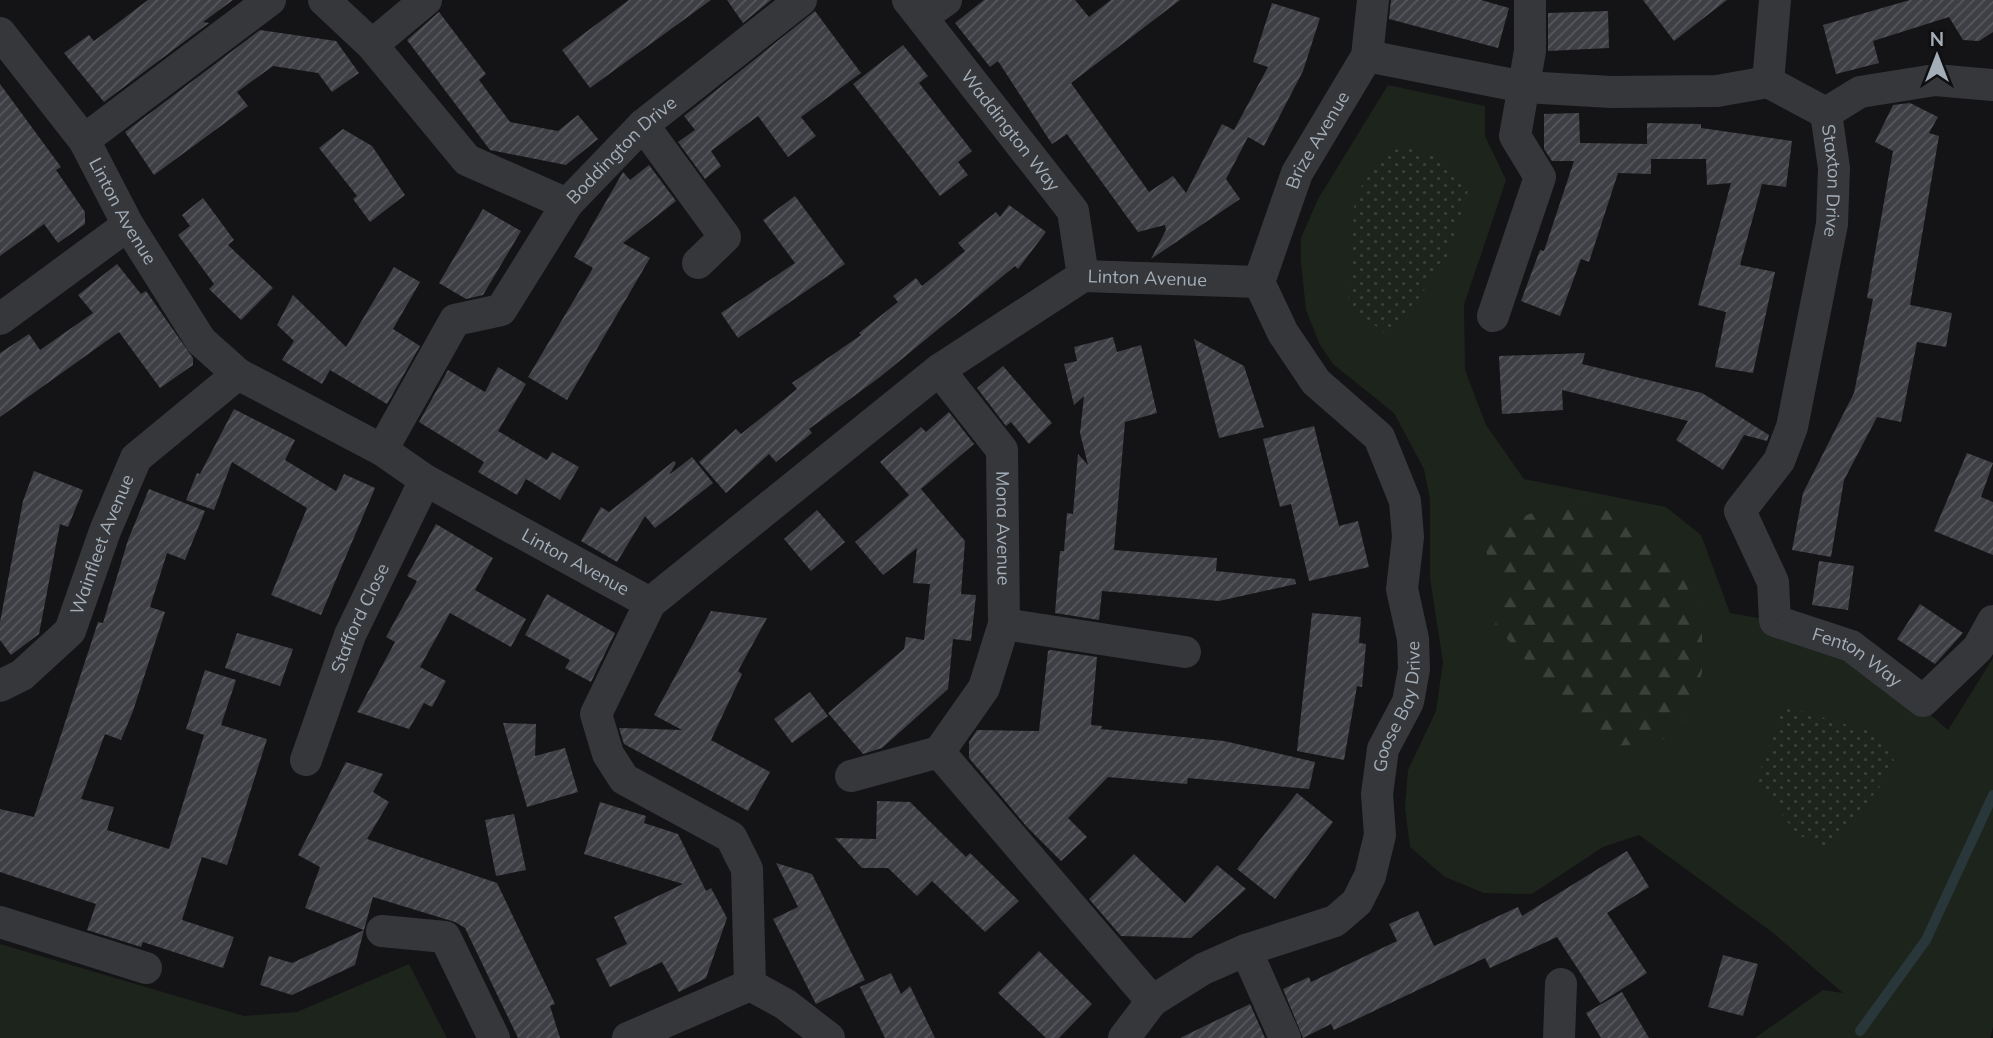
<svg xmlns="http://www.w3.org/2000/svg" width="1993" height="1038" viewBox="0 0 1993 1038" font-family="Mulish,sans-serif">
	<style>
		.green { fill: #1c241c }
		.forest { fill: url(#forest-firs) }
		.park { fill: url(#park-dots) }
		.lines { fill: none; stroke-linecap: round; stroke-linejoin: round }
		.stream { stroke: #29373b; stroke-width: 10 }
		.building { fill: url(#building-hatch) }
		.street { stroke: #35373b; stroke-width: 32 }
		.labels { text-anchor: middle; stroke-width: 7; stroke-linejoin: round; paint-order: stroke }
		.street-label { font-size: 18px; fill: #a4aeb8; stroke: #0f0f11 }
	</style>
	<defs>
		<pattern id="forest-firs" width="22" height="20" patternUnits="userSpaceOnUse" patternTransform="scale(1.75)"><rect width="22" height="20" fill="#1c241c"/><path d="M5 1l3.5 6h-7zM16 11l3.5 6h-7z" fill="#3a413b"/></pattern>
		<pattern id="park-dots" width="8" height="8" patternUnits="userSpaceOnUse" patternTransform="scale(1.75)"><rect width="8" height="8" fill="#1c241c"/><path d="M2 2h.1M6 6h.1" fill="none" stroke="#3a413b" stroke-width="1.8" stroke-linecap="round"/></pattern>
		<pattern id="building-hatch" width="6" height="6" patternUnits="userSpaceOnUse" patternTransform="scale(1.75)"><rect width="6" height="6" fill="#3e3f44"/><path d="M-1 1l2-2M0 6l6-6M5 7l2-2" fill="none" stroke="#57585d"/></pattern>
	</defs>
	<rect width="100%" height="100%" fill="#141416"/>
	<!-- green -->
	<path class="green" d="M1388,85L1485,106V136L1506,180L1464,305L1465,370L1486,425L1524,479L1666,507L1701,535L1730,613L1775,621L1851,646L1948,730L1993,658V1027L1990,1038H1755L1823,990L1843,993L1772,932L1639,835L1603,847L1532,894L1484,893L1445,877L1410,847L1405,808L1408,770L1436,711L1443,662L1430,578V499L1424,469L1394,413L1333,364L1320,345L1306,310L1301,263V238L1318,199Z
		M0,944L244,1016L297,1012L409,964L447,1038H0Z"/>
	<!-- forest -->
	<path class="forest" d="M1562,501L1592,503L1638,527L1672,558L1702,616V672L1690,714L1659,743L1614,746L1576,730L1549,687L1495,625C1506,593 1494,572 1482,542L1505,524Z"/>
	<!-- park -->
	<path class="park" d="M1405,147L1433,156L1470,184L1447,258L1412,307L1386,334L1348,304L1355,196L1383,154Z
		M1783,706L1876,733L1897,765L1830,849L1798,835L1756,782Z"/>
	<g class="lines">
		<!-- stream -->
		<path class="stream" d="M1860,1031L1926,940L1993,795"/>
	</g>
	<!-- building -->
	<path class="building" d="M148,0H233L203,22L209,23L104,102L64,53L89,35L94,41Z
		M629,0H711L590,88L562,50Z
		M727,0H771L743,23Z
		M984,0H1075L1089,17L1111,0H1180L1071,83L1149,192L1173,176L1186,193L1222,124L1234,130L1268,67L1253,62L1272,3L1320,18L1303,71L1264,146L1248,137L1226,179L1240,199L1151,259L1166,230L1165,225L1138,232L1067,134L1052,144L998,61L990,67L955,23Z
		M1391,0H1481L1509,8L1498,48L1389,19Z
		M1643,0H1727L1674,41Z
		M1910,0H1993V32L1979,41L1963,40L1949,17L1873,41L1879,63L1836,74L1823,25Z
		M815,11L861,73L801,117L816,136L788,157L758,116L711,151L721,166L705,179L678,142L695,130L684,116Z
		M1608,11L1609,48L1548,51V13Z
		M439,12L486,74L479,80L510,122L558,131L578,115L598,139L566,165L490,150L407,40Z
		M260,30L336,41L359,73L332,92L318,73L273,66L237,92L248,106L154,175L125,132Z
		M903,45L928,76L919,83L972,151L958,162L968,175L940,196L853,84Z
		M0,84L61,167L56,170L85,212V224L58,243L44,224L0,256Z
		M1910,103L1938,117L1929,133L1939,136L1910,305L1952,313L1946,347L1917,342L1901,422L1877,417L1844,480L1831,557L1792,550L1803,493L1854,393L1873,299L1867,298L1893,151L1875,142L1893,105Z
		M1579,113L1580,143L1647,144V123L1701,124V128L1792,141L1786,187L1762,184L1740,265L1775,272L1753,373L1715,367L1726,312L1698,305L1731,183L1707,185L1706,159H1651V174L1618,173L1589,262L1581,259L1560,316L1521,301L1540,250L1544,251L1574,161H1552L1544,149V114Z
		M343,129L372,146L405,195L370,222L353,199L357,196L319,148Z
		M649,165L676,201L623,243L650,258L567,400L528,377L593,268L574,257L623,172L630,180Z
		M795,196L845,264L738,338L721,313L795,263L763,220Z
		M203,198L234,240L228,245L273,288L241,320L209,289L214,284L178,235L190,226L182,215Z
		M1009,205L1046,232L1018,269L1015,266L880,377L809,429L812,433L776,462L769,454L726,493L699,462L736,429L741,434L797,389L792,383L861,335L859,333L898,302L893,296L916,278L922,286L965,251L958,243L996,212L1000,217Z
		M483,209L521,231L483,295L466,299L439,283Z
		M117,264L141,294L146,291L193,358V365L160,388L119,332L0,417V353L29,334L40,350L93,313L78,295Z
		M394,267L420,282L393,329L420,346L387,404L330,370L322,384L282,360L294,341L277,325L293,295L346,347Z
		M1113,337L1117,352L1141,345L1157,413L1125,422L1114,550L1217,558L1216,571L1295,579L1296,584L1219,601L1102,591L1099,620L1055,613L1060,551H1064L1067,513L1073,514L1078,454L1088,465L1080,433L1084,396L1074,405L1064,364L1077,361L1074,347Z
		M1194,339L1244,366L1264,427L1219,438Z
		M1585,353L1582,364L1702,393L1769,435L1767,441L1744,435L1723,470L1676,440L1688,421L1562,390L1563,410L1502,414L1499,356Z
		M1003,366L1052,423L1029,444L1011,422L1006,426L977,388Z
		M498,367L526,384L498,431L547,460L552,452L579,467L560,500L526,479L517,495L478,472L484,462L419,422L448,370L485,392Z
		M234,409L295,440L285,460L336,491L344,474L375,488L321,615L271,595L307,508L232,462L214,510L186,500L197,473L200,474Z
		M949,412L974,444L921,489L965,541L961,594L976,595L971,641L953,639L948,689L882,748L863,754L828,713L904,649L906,637L924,640L930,584L913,583L917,548L883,575L855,542L909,495L880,462L921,427L926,432Z
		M1314,426L1339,526L1358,521L1369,567L1309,581L1291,504L1280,507L1263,439Z
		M1967,453L1993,463L1981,497L1993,502V555L1934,531Z
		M692,457L713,483L655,528L645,516L617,562L581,541L601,507L609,512L674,461L676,463L669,475Z
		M34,471L83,490L68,527L60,524L39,634L11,655L0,640V622L23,501Z
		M149,489L205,511L185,560L167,553L150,607L165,612L133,711L121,740L105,734L81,799L114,807L107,830L169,849L204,735L186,729L205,670L236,680L221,725L267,739L227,865L202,857L182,920L234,937L223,968L143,942L141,947L87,930L96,904L0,872V809L34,817L98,622L103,623L128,540Z
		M817,510L845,542L811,571L784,539Z
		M436,524L493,558L475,590L526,619L511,647L450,613L420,667L446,681L432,707L424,703L409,729L357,712L395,642L386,637L417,581L407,576Z
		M1819,561L1854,566L1848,610L1812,605Z
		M547,594L615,633L591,682L565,668L570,660L525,635Z
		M1920,604L1963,633L1935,664L1897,639Z
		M711,611L767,618L738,671L742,674L711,740L770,772L748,811L624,744L619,728L682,730L654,715Z
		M1312,613L1361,617L1359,643L1366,644L1362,687L1357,686L1344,760L1297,751Z
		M237,633L293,649L280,686L225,668Z
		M1051,650L1097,657L1091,725L1102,726L1101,729L1224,741L1315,762L1309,789L1188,778L1187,784L1108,777L1068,818L1087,837L1061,861L1027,827L969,758V742L977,730L1039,731L1048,651Z
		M810,692L828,716L792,743L774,719Z
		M503,723L536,724L535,756L565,748L578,792L527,807Z
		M346,762L383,774L373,792L389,802L367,839L497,883L555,1004L550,1006L560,1038H518L465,928L455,922L373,897L364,930L305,908L320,867L298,855Z
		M1297,793L1333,822L1275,899L1237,869Z
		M877,801L910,802L966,857L970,853L1019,901L985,932L932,881L917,896L888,868H862L835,838L876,839Z
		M600,802L646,816L644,823L678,834L706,891L711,888L727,918L706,978L679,992L662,962L610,987L596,959L627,944L614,917L683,884L584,854Z
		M514,814L526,870L496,876L485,820Z
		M1627,851L1649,887L1607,913L1647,973L1600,1003L1557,937L1490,968L1485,958L1334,1030L1331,1024L1303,1038L1283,989L1309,977L1311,982L1397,941L1389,924L1418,911L1434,946L1518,907L1522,916Z
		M1134,854L1185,903L1217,865L1246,889L1191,938L1121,936L1089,899Z
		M776,863L812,874L865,980L816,1004L773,919L798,907Z
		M364,930L355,965L292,995L260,985L269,956L292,963Z
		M1039,951L1092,1004L1059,1038H1046L998,993Z
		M1723,955L1758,964L1743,1016L1708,1007Z
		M891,973L901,994L910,986L935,1038H885L860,987Z
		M1622,992L1649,1038H1601L1586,1013Z
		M1250,1004L1265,1038H1180Z"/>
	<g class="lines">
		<!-- street -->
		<g class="street">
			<path id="s1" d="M324,0L372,45L467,160L567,204L643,125L801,0"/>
			<path id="s2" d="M908,0L1073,211L1083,276"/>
			<path d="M922,17L946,0"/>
			<path id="s3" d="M0,33L84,140L128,225L201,341L238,374L382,450L425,480L650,603"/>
			<path d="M372,45L426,0"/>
			<path id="s4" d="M1367,56L1524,87L1611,92L1717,91L1768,82L1826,113L1834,168L1832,224L1792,427L1779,461L1740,511L1773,582L1775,621L1851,646L1923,701L1978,648L1993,621"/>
			<path d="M1768,82L1775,0"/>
			<path d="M1826,113L1860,92L1935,80L1993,85"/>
			<path d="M643,125L725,237L698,263"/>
			<path d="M84,140L270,0"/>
			<path id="s5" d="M1259,282L1297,173L1367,56L1373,0"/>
			<path d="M1493,316L1540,177L1515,136L1530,51V0"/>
			<path d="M0,319L128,225"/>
			<path id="s6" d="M939,370L1002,450L1004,624L984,688L939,752"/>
			<path d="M382,450L455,320L501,310L567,204"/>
			<path d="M1004,624L1185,652"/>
			<path id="s7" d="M0,686L22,675L70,631L105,531L136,458L238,374"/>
			<path id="s8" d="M306,760L350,635L425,480"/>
			<path d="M851,776L939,752L1152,1001"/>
			<path d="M0,922L146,968"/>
			<path d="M382,931L445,937L494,1038"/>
			<path d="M1246,950L1285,1038"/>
			<path id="s9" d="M750,985L747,869L731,837L624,779L608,754L596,714L650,603L939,370L1083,276L1259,282"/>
			<path d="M750,985L785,1004L829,1038"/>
			<path d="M628,1038L750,985"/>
			<path id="s10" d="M1124,1038L1152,1001L1203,969L1246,950L1335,921L1357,902L1370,876L1380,835L1377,794L1383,749L1408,702L1414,669L1413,639L1402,589L1408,537L1405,501L1379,437L1316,382L1283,333L1259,282"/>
			<path d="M1559,1038L1561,984"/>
		</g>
	</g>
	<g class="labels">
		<!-- street labels -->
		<g class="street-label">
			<text dy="6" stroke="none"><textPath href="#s2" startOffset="166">Waddington Way</textPath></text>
			<text dy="6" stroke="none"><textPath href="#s5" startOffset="154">Brize Avenue</textPath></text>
			<text dy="6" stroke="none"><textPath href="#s1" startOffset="401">Boddington Drive</textPath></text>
			<text dy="6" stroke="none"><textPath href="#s4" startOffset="539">Staxton Drive</textPath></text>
			<text dy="6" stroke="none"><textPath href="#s3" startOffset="217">Linton Avenue</textPath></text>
			<text dy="6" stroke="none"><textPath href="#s9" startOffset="1076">Linton Avenue</textPath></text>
			<text dy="6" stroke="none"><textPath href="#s6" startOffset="180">Mona Avenue</textPath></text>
			<text dy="6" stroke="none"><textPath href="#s7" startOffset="182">Wainfleet Avenue</textPath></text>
			<text dy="6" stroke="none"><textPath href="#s3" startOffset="805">Linton Avenue</textPath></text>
			<text dy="6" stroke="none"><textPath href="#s8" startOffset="152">Stafford Close</textPath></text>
			<text dy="6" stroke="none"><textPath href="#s4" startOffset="1097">Fenton Way</textPath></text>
			<text dy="6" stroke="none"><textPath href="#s10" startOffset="480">Goose Bay Drive</textPath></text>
		</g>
	</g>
	<!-- north arrow -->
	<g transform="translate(1937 56)" stroke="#0f0f11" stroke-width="5" paint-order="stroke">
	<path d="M0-5L12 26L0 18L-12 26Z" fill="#a4aeb8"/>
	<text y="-10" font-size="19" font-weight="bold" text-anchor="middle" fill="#a4aeb8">N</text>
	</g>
</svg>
